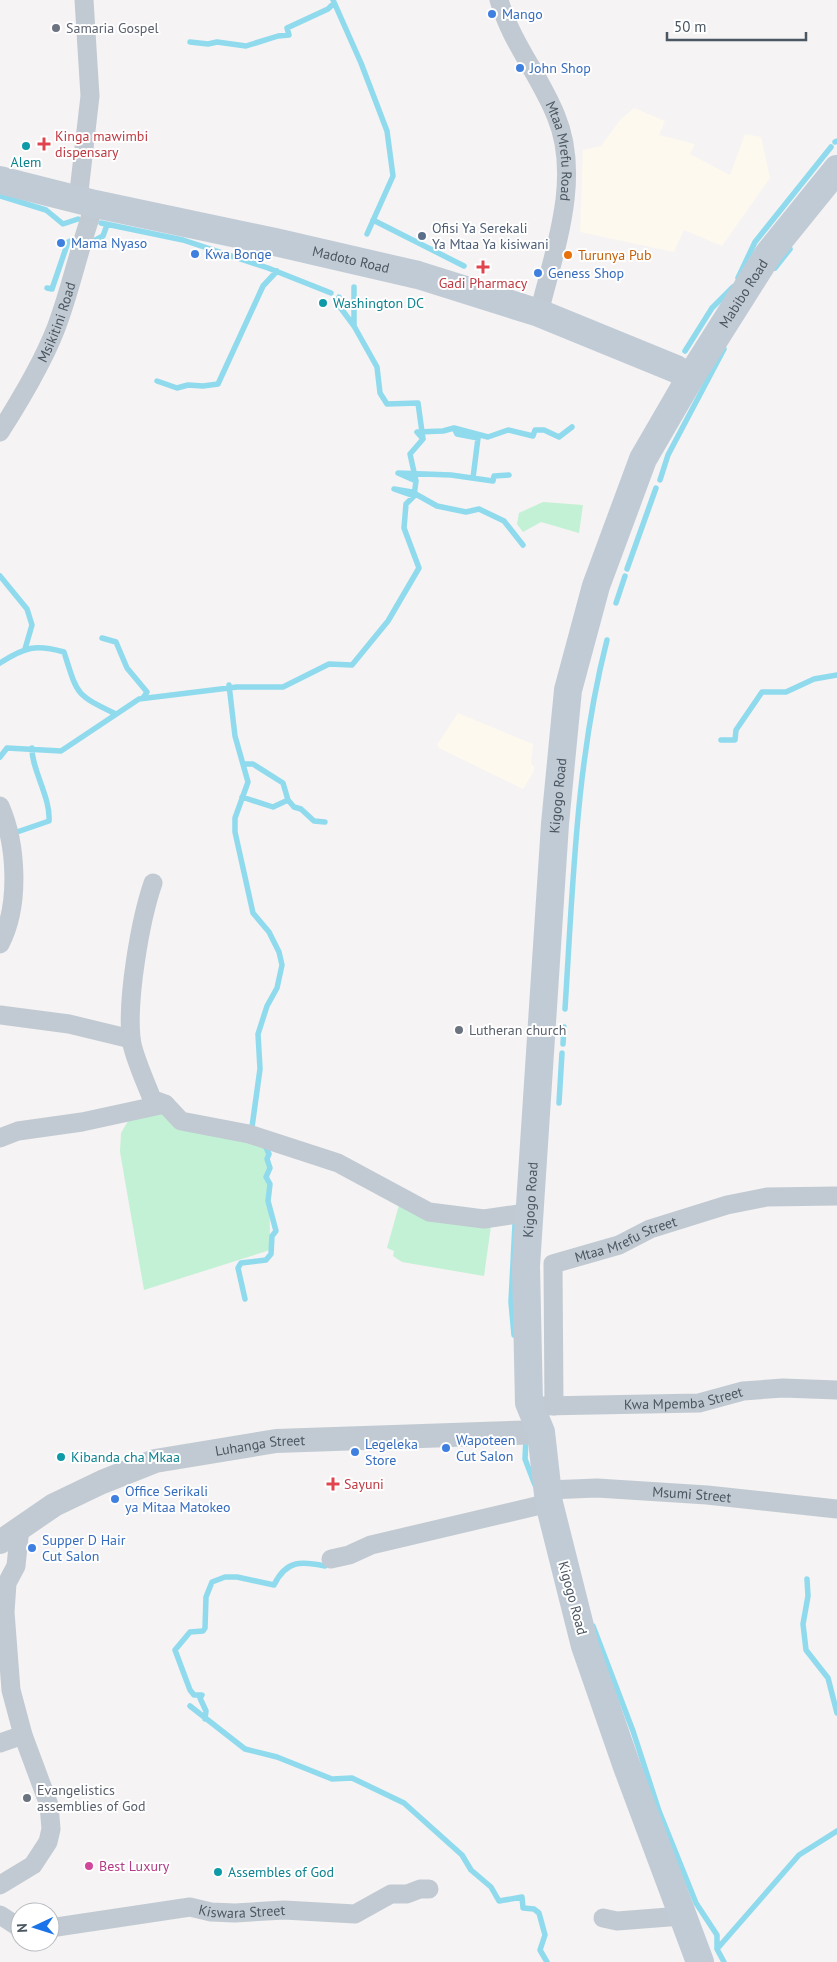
<svg xmlns="http://www.w3.org/2000/svg" width="837" height="1962" viewBox="0 0 837 1962" font-family="'PT Sans',sans-serif">
	<style>
		.commercial { fill: #fdf9ef }
		.green { fill: #c3f1d5 }
		.lines { fill: none; stroke-linecap: round; stroke-linejoin: round }
		.stream { stroke: #90daee; stroke-width: 5.5 }
		.minor { stroke: #c1cad2; stroke-width: 19 }
		.tertiary { stroke: #c1cad2; stroke-width: 24 }
		.secondary { stroke: #c1cbd6; stroke-width: 28 }
		.shop-dot { fill: #3f7fe0; stroke: #fff; stroke-width: 2 }
		.worship-dot { fill: #6b7280; stroke: #fff; stroke-width: 2 }
		.health-dot { fill: #e0444e; stroke: #fff; stroke-width: 2 }
		.culture-dot { fill: #0f9aa8; stroke: #fff; stroke-width: 2 }
		.service-dot { fill: #5c6f8a; stroke: #fff; stroke-width: 2 }
		.food-dot { fill: #e8710a; stroke: #fff; stroke-width: 2 }
		.hotel-dot { fill: #d1479c; stroke: #fff; stroke-width: 2 }
		.labels { text-anchor: middle; stroke-width: 4; stroke-linejoin: round; paint-order: stroke }
		.shop-label { font-size: 14px; fill: #366cbe; stroke: #fff; text-anchor: start }
		.worship-label { font-size: 14px; fill: #5b616d; stroke: #fff; text-anchor: start }
		.health-label { font-size: 14px; fill: #be3a42; stroke: #fff; text-anchor: start }
		.street-label { font-size: 14px; fill: #4a5661; stroke: #fff }
		.culture-label { font-size: 14px; fill: #0d838f; stroke: #fff; text-anchor: start }
		.service-label { font-size: 14px; fill: #4e5e75; stroke: #fff; text-anchor: start }
		.food-label { font-size: 14px; fill: #c56008; stroke: #fff; text-anchor: start }
		.hotel-label { font-size: 14px; fill: #b23c85; stroke: #fff; text-anchor: start }
	</style>
	<rect width="100%" height="100%" fill="#f5f3f3"/>
	<!-- commercial -->
	<path class="commercial" d="M634,108L665,121L659,135L695,144L690,154L730,175L745,134L761,137L770,178L722,246L684,230L674,252L580,232L583,150L601,146L620,120Z
		M458,713L533,744L531,763L534,767V771L523,789L439,748L437,745Z"/>
	<!-- green -->
	<path class="green" d="M543,502L583,505L579,533L541,522L523,532L517,524L519,513Z
		M165,1112L269,1144L270,1250L144,1290L120,1152L121,1133L131,1116Z
		M399,1205L491,1226L484,1276L402,1262L393,1256L394,1251L387,1248Z"/>
	<g class="lines">
		<!-- stream -->
		<path class="stream" d="M333,0L361,63L387,131L393,176L367,234
			M190,42L208,44L217,42L246,46L278,36L289,35L287,28L328,9L334,3
			M835,142L837,141
			M0,196L46,210L63,224L78,219
			M373,220L464,266
			M101,223L183,240L268,268L331,293
			M86,245L103,236L107,225
			M775,268L790,249
			M738,278L755,242L831,147
			M47,288L52,289L68,242L73,240
			M339,297L337,303L354,326
			M685,351L712,308L733,287
			M157,381L177,388L188,385L203,386L218,384L263,286L277,271
			M454,428L457,434L478,438L473,478
			M423,439L417,432L443,431L454,428L488,437L508,430L533,436L535,430H544L559,437L572,427
			M660,480L668,455L724,349
			M416,481L398,473L451,475L493,481L494,476L509,475
			M414,496L394,489L412,492L437,506L466,512L479,509L504,521L523,545
			M627,569L656,488
			M0,576L27,609L32,625L25,649
			M616,603L625,576
			M102,638L116,642L127,668L147,692L143,698
			M0,663C25,647 35,644 64,652C78,696 75,694 116,714L113,715
			M229,685L235,736L248,782L235,818V832L253,913L269,932L279,952L282,965L277,988L267,1006L258,1034L260,1069L252,1127
			M721,740H735L736,730L762,692H786L814,679L837,675
			M0,757L7,748L61,751L139,699L237,687H283L329,664L352,665L388,621L419,568L404,528L406,504L414,496L416,481L410,454L423,439L418,403L387,404L380,393L377,367L354,326V287
			M243,764H253L283,783L288,800L294,807L301,809L314,821L325,822
			M242,797L273,807L288,800
			M17,832L49,821C51,798 31,768 32,748
			M565,1009C573,885 576,761 607,640
			M563,1044L564,1027
			M559,1103L562,1053
			M245,1299L238,1268L241,1263L266,1260L271,1254L272,1236L276,1231L268,1201L270,1184L266,1177L270,1168L267,1159L269,1154L264,1143
			M514,1335L511,1302L515,1224
			M526,1438L525,1459L535,1485
			M807,1579L808,1596L803,1624L806,1650L828,1678L837,1713
			M593,1626L633,1731L659,1811L696,1903L717,1935V1949L724,1962
			M190,1706L245,1749L277,1757L332,1779L352,1778L404,1803L462,1855L471,1870L491,1887L499,1901L522,1897L523,1908L534,1909L539,1913L545,1935L540,1950L547,1962
			M205,1719L206,1711L200,1698L202,1695H194L190,1690L175,1650L190,1632L203,1631L205,1628L206,1597L212,1582L225,1577H237L274,1585C286,1560 301,1561 325,1566
			M717,1949L799,1855L837,1831"/>
		<!-- minor -->
		<g class="minor">
			<path id="s1" d="M499,0C511,42 540,76 556,116C582,178 554,251 539,313"/>
			<path d="M78,200L90,96L84,0"/>
			<path id="s2" d="M0,432C21,399 48,354 60,317C73,280 81,241 95,204"/>
			<path d="M0,806C17,845 20,906 0,944"/>
			<path d="M153,883C140,921 127,998 131,1038C132,1053 146,1083 152,1099L165,1104L181,1121L249,1134L338,1163L429,1212L484,1219L532,1212"/>
			<path d="M0,1015L69,1024L131,1039"/>
			<path d="M0,1138L18,1131L82,1122L165,1104"/>
			<path id="s3" d="M543,1406L699,1403L743,1391L783,1388L837,1390"/>
			<path id="s4" d="M554,1406L553,1264L619,1245L650,1229L727,1205L767,1197L837,1196"/>
			<path id="s5" d="M547,1490L597,1488L707,1495L837,1509"/>
			<path d="M331,1559L349,1555L371,1545L549,1503"/>
			<path d="M0,1743L23,1735"/>
			<path d="M0,1885L33,1865L48,1842L51,1829L49,1805L23,1735L11,1690L5,1612L7,1583L16,1566L20,1527"/>
			<path d="M0,1915L20,1928"/>
			<path d="M603,1918L617,1921L682,1916"/>
			<path id="s6" d="M50,1928L190,1907L211,1912L235,1913L284,1910L355,1914L391,1894H407L420,1889H429"/>
		</g>
		<!-- tertiary -->
		<path class="tertiary" id="s7" d="M0,1542L54,1505L102,1482L155,1461L276,1441L541,1432"/>
		<!-- secondary -->
		<g class="secondary">
			<path id="s8" d="M0,180L95,204L275,242L418,275L539,313L676,369L690,378"/>
			<path id="s9" d="M700,1962L626,1764L585,1646L549,1503L541,1432L529,1403L526,1266L555,824L568,690L596,586L643,459L690,378L769,253L837,169"/>
		</g>
	</g>
	<!-- markers -->
	<g class="shop-dot">
		<circle cx="492" cy="14" r="5"/>
		<circle cx="520" cy="68" r="5"/>
		<circle cx="61" cy="243" r="5"/>
		<circle cx="195" cy="254" r="5"/>
		<circle cx="538" cy="273" r="5"/>
		<circle cx="446" cy="1448" r="5"/>
		<circle cx="355" cy="1452" r="5"/>
		<circle cx="115" cy="1499" r="5"/>
		<circle cx="32" cy="1548" r="5"/>
	</g>
	<g class="worship-dot">
		<circle cx="56" cy="28" r="5"/>
		<circle cx="459" cy="1030" r="5"/>
		<circle cx="27" cy="1798" r="5"/>
	</g>
	<g class="health-dot">
		<path d="M41.5 136.5h5v5h5v5h-5v5h-5v-5h-5v-5h5z"/>
		<path d="M480.5 259.5h5v5h5v5h-5v5h-5v-5h-5v-5h5z"/>
		<path d="M330.5 1476.5h5v5h5v5h-5v5h-5v-5h-5v-5h5z"/>
	</g>
	<g class="culture-dot">
		<circle cx="26" cy="146" r="5"/>
		<circle cx="323" cy="303" r="5"/>
		<circle cx="61" cy="1457" r="5"/>
		<circle cx="218" cy="1872" r="5"/>
	</g>
	<circle class="service-dot" cx="422" cy="236" r="5"/>
	<circle class="food-dot" cx="568" cy="255" r="5"/>
	<circle class="hotel-dot" cx="89" cy="1866" r="5"/>
	<g class="labels">
		<!-- shop labels -->
		<g class="shop-label">
			<text x="502" y="19">Mango</text>
			<text x="530" y="73">John Shop</text>
			<text x="71" y="248">Mama Nyaso</text>
			<text x="205" y="259">Kwa Bonge</text>
			<text x="548" y="278">Geness Shop</text>
			<text x="456" y="1445">Wapoteen<tspan x="456" dy="16">Cut Salon</tspan></text>
			<text x="365" y="1449">Legeleka<tspan x="365" dy="16">Store</tspan></text>
			<text x="125" y="1496">Office Serikali<tspan x="125" dy="16">ya Mitaa Matokeo</tspan></text>
			<text x="42" y="1545">Supper D Hair<tspan x="42" dy="16">Cut Salon</tspan></text>
		</g>
		<!-- worship labels -->
		<g class="worship-label">
			<text x="66" y="33">Samaria Gospel</text>
			<text x="469" y="1035">Lutheran church</text>
			<text x="37" y="1795">Evangelistics<tspan x="37" dy="16">assemblies of God</tspan></text>
		</g>
		<!-- health labels -->
		<g class="health-label">
			<text x="55" y="141">Kinga mawimbi<tspan x="55" dy="16">dispensary</tspan></text>
			<text x="483" y="288" text-anchor="middle">Gadi Pharmacy</text>
			<text x="344" y="1489">Sayuni</text>
		</g>
		<!-- street labels -->
		<g class="street-label">
			<text dy="5" stroke="none"><textPath href="#s1" startOffset="165">Mtaa Mrefu Road</textPath></text>
			<text dy="5" stroke="none"><textPath href="#s8" startOffset="360">Madoto Road</textPath></text>
			<text dy="5" stroke="none"><textPath href="#s9" startOffset="1738">Mabibo Road</textPath></text>
			<text dy="5" stroke="none"><textPath href="#s2" startOffset="124">Msikitini Road</textPath></text>
			<text dy="5" stroke="none"><textPath href="#s9" startOffset="1195">Kigogo Road</textPath></text>
			<text dy="5" stroke="none"><textPath href="#s9" startOffset="790">Kigogo Road</textPath></text>
			<text dy="5" stroke="none"><textPath href="#s4" startOffset="219">Mtaa Mrefu Street</textPath></text>
			<text dy="5" stroke="none"><textPath href="#s3" startOffset="141">Kwa Mpemba Street</textPath></text>
			<text dy="5" stroke="none"><textPath href="#s7" startOffset="282">Luhanga Street</textPath></text>
			<text dy="5" stroke="none"><textPath href="#s5" startOffset="145">Msumi Street</textPath></text>
			<text transform="translate(573 1598) rotate(75)" y="5">Kigogo Road</text>
			<text dy="5" stroke="none"><textPath href="#s6" startOffset="194">Kiswara Street</textPath></text>
		</g>
		<!-- culture labels -->
		<g class="culture-label">
			<text x="26" y="167" text-anchor="middle">Alem</text>
			<text x="333" y="308">Washington DC</text>
			<text x="71" y="1462">Kibanda cha Mkaa</text>
			<text x="228" y="1877">Assembles of God</text>
		</g>
		<!-- service labels -->
		<g class="service-label">
			<text x="432" y="233">Ofisi Ya Serekali<tspan x="432" dy="16">Ya Mtaa Ya kisiwani</tspan></text>
		</g>
		<!-- food labels -->
		<g class="food-label">
			<text x="578" y="260">Turunya Pub</text>
		</g>
		<!-- hotel labels -->
		<g class="hotel-label">
			<text x="99" y="1871">Best Luxury</text>
		</g>
	</g>
	<!-- north arrow -->
	<g transform="translate(35 1927) rotate(266)"><circle r="24" fill="#ffffff" stroke="#b7bbc0"/>
	<path d="M0-4L9 19L0 12L-9 19Z" fill="#1a73e8"/>
	<text y="-8" font-size="14" font-weight="bold" text-anchor="middle" fill="#4a5661">N</text>
	</g>
	<!-- scale -->
	<path d="M667 32v8h139v-8" fill="none" stroke="#4a5661" stroke-width="2.5"/>
	<text x="674" y="32" font-size="15" fill="#4a5661" stroke="#ffffff" stroke-width="4" paint-order="stroke">50 m</text>
</svg>
